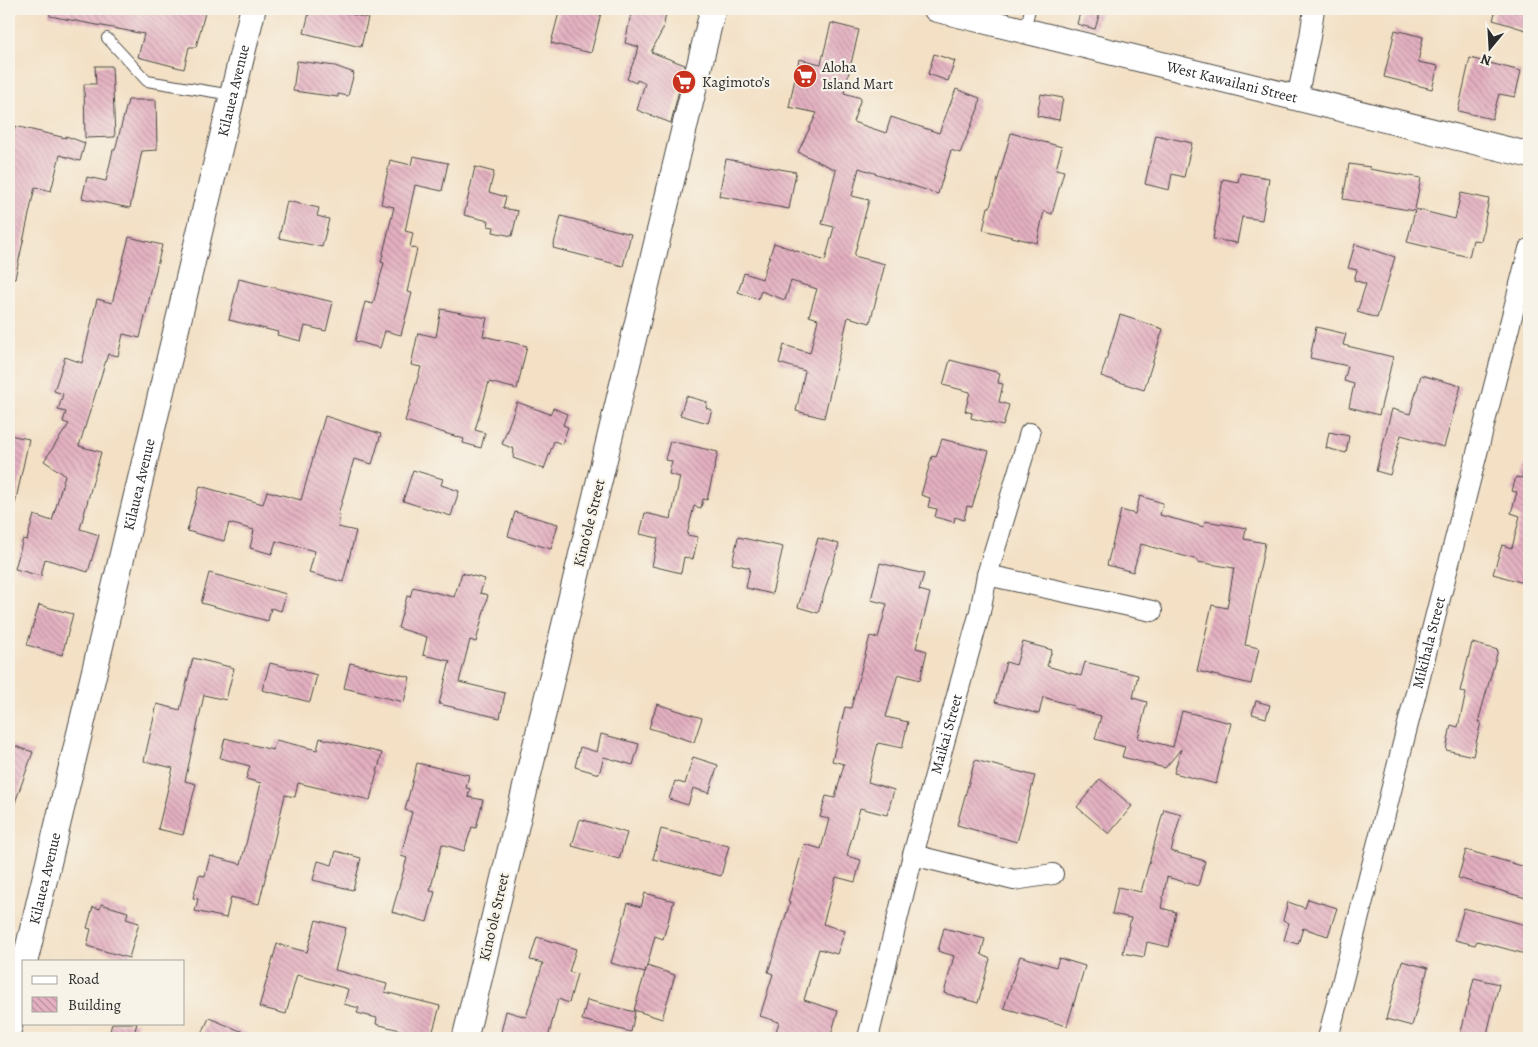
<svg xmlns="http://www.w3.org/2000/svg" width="1538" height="1047" viewBox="0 0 1538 1047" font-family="Alegreya,serif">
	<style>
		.building { fill: url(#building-back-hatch) }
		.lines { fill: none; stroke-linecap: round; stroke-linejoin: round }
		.service-casing { stroke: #494642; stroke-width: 12 }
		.minor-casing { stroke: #494642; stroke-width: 22 }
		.tertiary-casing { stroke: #494642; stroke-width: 27 }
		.service { stroke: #fff; stroke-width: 10 }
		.minor { stroke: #fff; stroke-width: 20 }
		.tertiary { stroke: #fff; stroke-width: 25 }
		.labels { text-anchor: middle; stroke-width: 4.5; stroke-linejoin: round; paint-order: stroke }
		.poi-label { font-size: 15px; fill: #2b2b2b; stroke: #f7f3e8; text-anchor: start }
		.street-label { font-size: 15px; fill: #2b2b2b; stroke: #f7f3e8 }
	</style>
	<defs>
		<pattern id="building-back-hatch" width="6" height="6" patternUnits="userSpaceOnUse" patternTransform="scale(1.25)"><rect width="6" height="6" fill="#e4b0c1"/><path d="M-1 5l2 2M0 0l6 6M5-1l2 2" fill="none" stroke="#b98f9d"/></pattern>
	</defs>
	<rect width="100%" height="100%" fill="#f7f3e8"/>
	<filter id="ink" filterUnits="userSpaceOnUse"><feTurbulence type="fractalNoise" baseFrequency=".02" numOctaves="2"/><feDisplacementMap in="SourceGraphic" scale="10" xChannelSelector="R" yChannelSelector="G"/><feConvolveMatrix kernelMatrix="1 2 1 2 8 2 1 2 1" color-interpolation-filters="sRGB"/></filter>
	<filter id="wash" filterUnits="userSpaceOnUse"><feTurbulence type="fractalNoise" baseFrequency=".0096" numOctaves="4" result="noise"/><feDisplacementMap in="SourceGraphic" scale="20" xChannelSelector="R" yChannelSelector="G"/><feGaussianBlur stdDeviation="1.12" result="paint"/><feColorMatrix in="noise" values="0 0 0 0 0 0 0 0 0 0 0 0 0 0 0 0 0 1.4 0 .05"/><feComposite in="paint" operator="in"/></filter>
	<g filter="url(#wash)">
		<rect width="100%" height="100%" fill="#f3e0c5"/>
		<g id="blocks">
			<!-- building -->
			<path class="building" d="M50,9H206L196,47H189L184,69L138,57L144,34L50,16Z
				M310,9H331L368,18L361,47L304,33Z
				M560,9H602L591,53L551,43Z
				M632,9H644L666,14L663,29L651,52L685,65L671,123L637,110L645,83L637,80L636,83L627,79L639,47L625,43Z
				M1081,9H1101L1095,29L1077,24Z
				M1496,9H1529V31L1493,20Z
				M831,23L859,30L844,93L861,98L853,122L886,133L891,117L939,133L956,89L980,98L978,109L960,153L951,150L938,194L859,168L852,196L869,200L854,256L885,264L870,323L848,317L824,418L796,411L805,371L779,363L784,345L810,353L818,319L809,316L817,289L791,281L785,300L761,291L758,299L738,292L744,273L762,279L774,243L825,261L834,227L822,224L836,170L798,152L817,113L789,107L799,59L821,64Z
				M1395,30L1423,37L1418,62L1438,66L1432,89L1384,77Z
				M934,54L955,61L948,81L928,74Z
				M1470,58L1521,71L1515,97L1499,94L1492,119L1458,111Z
				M297,61L335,66L354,73L348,96L338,94V97L293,91Z
				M95,66H112L115,137L85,138L84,84H96Z
				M1041,94L1063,98L1059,120L1037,116Z
				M128,100H156L157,150L142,151L130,208L82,198L87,177L106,181L113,150H115Z
				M15,126L66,138V136L85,143L80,161L60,155L51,191L35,187L15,278L9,277V152Z
				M1011,133L1062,147L1056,169L1064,171L1052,214L1044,211L1037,243L983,230L988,207H990Z
				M1156,135L1192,143L1184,177L1172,174L1169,190L1145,184Z
				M413,156L448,163L442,191L415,185L405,231L413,233L410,247L417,249L407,292L412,293L401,335L385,331L380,348L355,341L365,302L373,304L384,263L381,262L394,207L381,204L390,160L411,165Z
				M726,159L796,172L789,209L719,196Z
				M1349,164L1370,167L1369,169L1421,178L1415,209L1455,219L1461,193L1489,199L1481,241L1473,240L1469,257L1407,242L1415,211L1343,199Z
				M475,167L494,172L489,192L506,197L503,208L518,211L512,236L493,232L494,227L488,226L489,221L464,215Z
				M1240,173L1269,178L1262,220L1242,217L1237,243L1213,239L1223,179L1238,182Z
				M287,201L319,208L317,216L329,219L322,247L279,238Z
				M561,216L631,234L623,266L553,248Z
				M129,237L162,245L140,338L123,334L118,356L108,354L79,446L101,452L80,529L99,535L88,572L45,559L41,576L15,569L23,539L27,540L34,515L52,521L65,475L44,461L69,424L63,422L66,412L58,410L63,394L54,391L65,357L82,363L97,299L112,303Z
				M1355,244L1395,257L1377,318L1357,312L1366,284L1354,280L1357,270L1348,268Z
				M239,279L333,302L326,331L305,326L301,341L277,335L278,332L229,320Z
				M441,309L487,318L483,336L527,346L517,389L489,382L475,430L485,433L481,448L463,443L464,439L405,421L421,367L411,365L418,333L436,337Z
				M1120,315L1163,329L1144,390L1101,376Z
				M1316,327L1346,334L1343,345L1393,357L1379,415L1349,407L1354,384L1344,381L1348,366L1310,358Z
				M950,360L1000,373L998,383L1003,384L999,402L1009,405L1003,426L971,418L972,413L965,411L970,392L943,385Z
				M1421,375L1461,386L1444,447L1401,435L1390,475L1376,471L1392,409L1410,414Z
				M686,396L707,402L706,408L712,410L708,423L680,415Z
				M517,402L550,414L553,408L567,414L563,425L568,427L562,444L554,441L544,469L513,458L514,449L502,444Z
				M325,416L381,434L372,464L354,459L338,515H340L338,527L356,531L343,582L309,573L315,551L276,541L272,554L250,548L254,530L229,523L224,541L187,531L200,486L263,504L267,491L301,500Z
				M1329,432L1349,436L1346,453L1326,448Z
				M9,435L29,439L15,504L9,503Z
				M942,439L989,451L972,507L967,506L964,520L955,517L954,522L935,517L937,509L928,507L930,498L921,495L932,456L936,457Z
				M670,441L718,452L707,500L703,499L701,508L694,506L687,535L698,537L693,559L684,557L681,573L652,566L658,538L640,534L645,513L671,519L680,477L669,474L672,461L665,460Z
				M1525,465L1529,466V576L1527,584L1493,574L1502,545L1512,548L1520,516L1511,513L1517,492L1512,491L1516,477L1522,478Z
				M413,470L443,479L441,485L459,491L451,516L403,501Z
				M1140,496L1163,503L1160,515L1204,527L1205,521L1246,528L1244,539L1265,543L1245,645L1259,648L1251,684L1197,671L1212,605L1227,608L1234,568L1198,562V560L1141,544L1133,572L1107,565L1121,510L1135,514Z
				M515,512L558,524L551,549L508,536Z
				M738,537L783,547L772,594L746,588L750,568L732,564Z
				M818,538L839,544L818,613L798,607Z
				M880,563L924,574L919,590L930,593L916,648L927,651L920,680L898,674L886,717L908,722L902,748L878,743L868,782L894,790L887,815L860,808L847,856L861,860L855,882L836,877L823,924L845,931L837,954L819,949L804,1000L838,1011L830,1038H774L779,1022L760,1016L773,974L768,972L790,902H788L804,844L821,849L829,819L820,817L826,796L835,798L844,764L832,761L845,707L851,708L870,636L878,638L887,604L871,600Z
				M209,573L286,594L281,611L271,608L268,621L201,603Z
				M462,573L485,579L480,593L488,595L476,642L470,640L459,682L505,693L500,718L439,704L450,661L423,655L427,637L398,628L407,596L410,597L413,587L454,597Z
				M39,605L73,614L62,655L27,645Z
				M1023,642L1052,650L1047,666L1081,676L1085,662L1138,675L1133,698L1147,702L1138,738L1173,747L1182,711L1231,723L1216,784L1174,773L1181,749L1165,768L1122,757L1125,747L1095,739L1101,716L1073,708L1074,706L1043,697L1039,714L995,702L1006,662L1016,665Z
				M1472,643L1498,650L1478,722H1481L1473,756L1446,750L1451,725L1458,727L1466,693L1460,691Z
				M193,658L234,668L226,700L204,695L185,781L196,784L183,835L158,829L173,768L144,761L157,704L180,710Z
				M270,663L317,675L310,702L262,690Z
				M350,663L410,677L404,702L344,688Z
				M1256,701L1270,705L1266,718L1252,714Z
				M657,704L702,718L694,742L649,728Z
				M601,734L639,744L633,765L604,757L599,774L575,767L580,747L597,752Z
				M225,738L273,750L276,740L317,750L320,738L382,753L370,800L298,783L295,797L285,795L259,904L231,897L226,918L195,911L198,899L193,898L199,875L205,876L210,856L241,864L261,783L246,779L250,766L220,758Z
				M9,744L33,752L11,814H9Z
				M693,757L718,765L709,793L693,788L688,805L669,799L675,781L685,784Z
				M975,760L1035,776L1017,842L957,825Z
				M417,763L469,775L466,788L470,789L468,797L483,800L476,828L472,827L464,851L442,844L430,891L435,892L427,922L392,912L407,858L401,856L412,812L405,810Z
				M1100,779L1132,806L1109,834L1077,807Z
				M1164,809L1181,814L1171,851L1205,861L1198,886L1167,877L1161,908L1176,912L1169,947L1147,942L1144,957L1123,953L1131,918L1112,914L1118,887L1141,892Z
				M580,819L627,833L619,859L572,846Z
				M661,829L729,846L721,876L653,859Z
				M1466,850L1529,868V899L1458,878Z
				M336,851L361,858L353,890L313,880L318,861L332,865Z
				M645,893L674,901L663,939L655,936L645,973L611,963L628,903L641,907Z
				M1308,899L1337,908L1328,936L1303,928L1298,944L1284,940L1289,923L1283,920L1288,902L1305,908Z
				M101,904L128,912L126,919L139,923L129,958L87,946L91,929L87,928L93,907L100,909Z
				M1464,908L1529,926V955L1477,941L1475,945L1455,940Z
				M316,920L346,928L335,970L387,984L385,992L440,1006L431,1038H403L404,1031L376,1024L377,1018L357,1013L359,1008L344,1004L348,989L297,975L286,1014L259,1007L277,944L307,952Z
				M944,928L985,939L981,954L990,959L978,1003L944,993L954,956L938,951Z
				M537,937L576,949L569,972L577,974L569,1003L558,999L548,1038H522L501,1032L506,1011L526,1017L543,963L530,960Z
				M1020,956L1056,967L1059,958L1085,966L1067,1026L1004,1008Z
				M1402,961L1428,968L1412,1026L1386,1019Z
				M647,966L675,975L662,1019L634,1010Z
				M1474,978L1499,984L1486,1038H1468L1460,1036Z
				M587,1000L635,1012L631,1032L582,1020Z
				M209,1018L258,1038H200Z
				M112,1023H137L133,1038H117L109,1036Z"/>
		</g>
	</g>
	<g filter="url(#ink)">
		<use href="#blocks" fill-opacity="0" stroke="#494642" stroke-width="1"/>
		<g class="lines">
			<!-- service casing -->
			<g class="service-casing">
				<path id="service" d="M1025,31L1030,9
					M107,38L147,81L232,95"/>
			</g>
			<!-- minor casing -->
			<g class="minor-casing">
				<g id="minor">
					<path d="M1297,98L1310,37L1314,9"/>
					<path d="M987,575L1152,611"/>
					<path d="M913,855L1014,880L1053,874"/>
					<path id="s1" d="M868,1038L913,855L980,612L987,575L1030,433"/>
					<path id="s2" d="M1328,1038L1529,249"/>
				</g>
			</g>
			<!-- tertiary casing -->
			<g class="tertiary-casing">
				<g id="tertiary">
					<path id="s3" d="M936,9L1529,155"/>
					<path id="s4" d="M25,961L253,9"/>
					<path d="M9,1028L24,965"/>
					<path d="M465,1038L713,9"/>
				</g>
			</g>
			<!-- service -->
			<use href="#service" class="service"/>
			<!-- minor -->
			<use href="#minor" class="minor"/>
			<!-- tertiary -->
			<use href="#tertiary" class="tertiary"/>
		</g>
	</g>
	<!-- icons -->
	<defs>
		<g id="supermarket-disc" transform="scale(1.25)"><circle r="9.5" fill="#c8321e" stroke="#f7f3e8"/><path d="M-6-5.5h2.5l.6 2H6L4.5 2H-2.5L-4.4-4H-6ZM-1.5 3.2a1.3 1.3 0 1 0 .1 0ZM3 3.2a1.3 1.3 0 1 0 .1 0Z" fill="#fff"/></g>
	</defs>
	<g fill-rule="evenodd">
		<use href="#supermarket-disc" x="805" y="76"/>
		<use href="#supermarket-disc" x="684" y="82"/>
	</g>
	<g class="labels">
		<!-- poi labels -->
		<g class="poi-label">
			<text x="822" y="72">Aloha<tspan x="822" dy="17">Island Mart</tspan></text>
			<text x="702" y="87">Kagimoto’s</text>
		</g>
		<!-- street labels -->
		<g class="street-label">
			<text dy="5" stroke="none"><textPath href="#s3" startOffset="305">West Kawailani Street</textPath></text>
			<text dy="5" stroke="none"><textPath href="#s4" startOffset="895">Kilauea Avenue</textPath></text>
			<text dy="5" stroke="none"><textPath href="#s4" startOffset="490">Kilauea Avenue</textPath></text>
			<text transform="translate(589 523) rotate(-76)" y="5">Kinoʻole Street</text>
			<text dy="5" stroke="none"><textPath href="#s2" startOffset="408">Mikihala Street</textPath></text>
			<text dy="5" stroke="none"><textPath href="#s1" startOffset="314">Maikai Street</textPath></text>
			<text dy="5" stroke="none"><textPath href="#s4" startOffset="85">Kilauea Avenue</textPath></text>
			<text transform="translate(494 917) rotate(-77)" y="5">Kinoʻole Street</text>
		</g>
	</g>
	<!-- margin -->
	<rect width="1538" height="1047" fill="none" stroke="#f7f3e8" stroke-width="30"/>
	<!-- legend -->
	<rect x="22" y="960" width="162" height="65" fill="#f7f3e8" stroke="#a5a39c"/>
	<rect x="32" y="976" width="25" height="8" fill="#ffffff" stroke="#a5a39c"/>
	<text x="68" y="984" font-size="15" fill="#2b2b2b">Road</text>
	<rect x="32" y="997" width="25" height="15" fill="url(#building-back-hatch)" stroke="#a5a39c"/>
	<text x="68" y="1010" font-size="15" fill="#2b2b2b">Building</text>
	<!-- north arrow -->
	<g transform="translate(1490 48) rotate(198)" stroke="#f7f3e8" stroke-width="4" paint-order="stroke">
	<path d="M0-4L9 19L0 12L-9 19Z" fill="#2b2b2b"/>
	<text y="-8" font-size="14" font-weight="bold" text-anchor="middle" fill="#2b2b2b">N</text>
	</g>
</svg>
